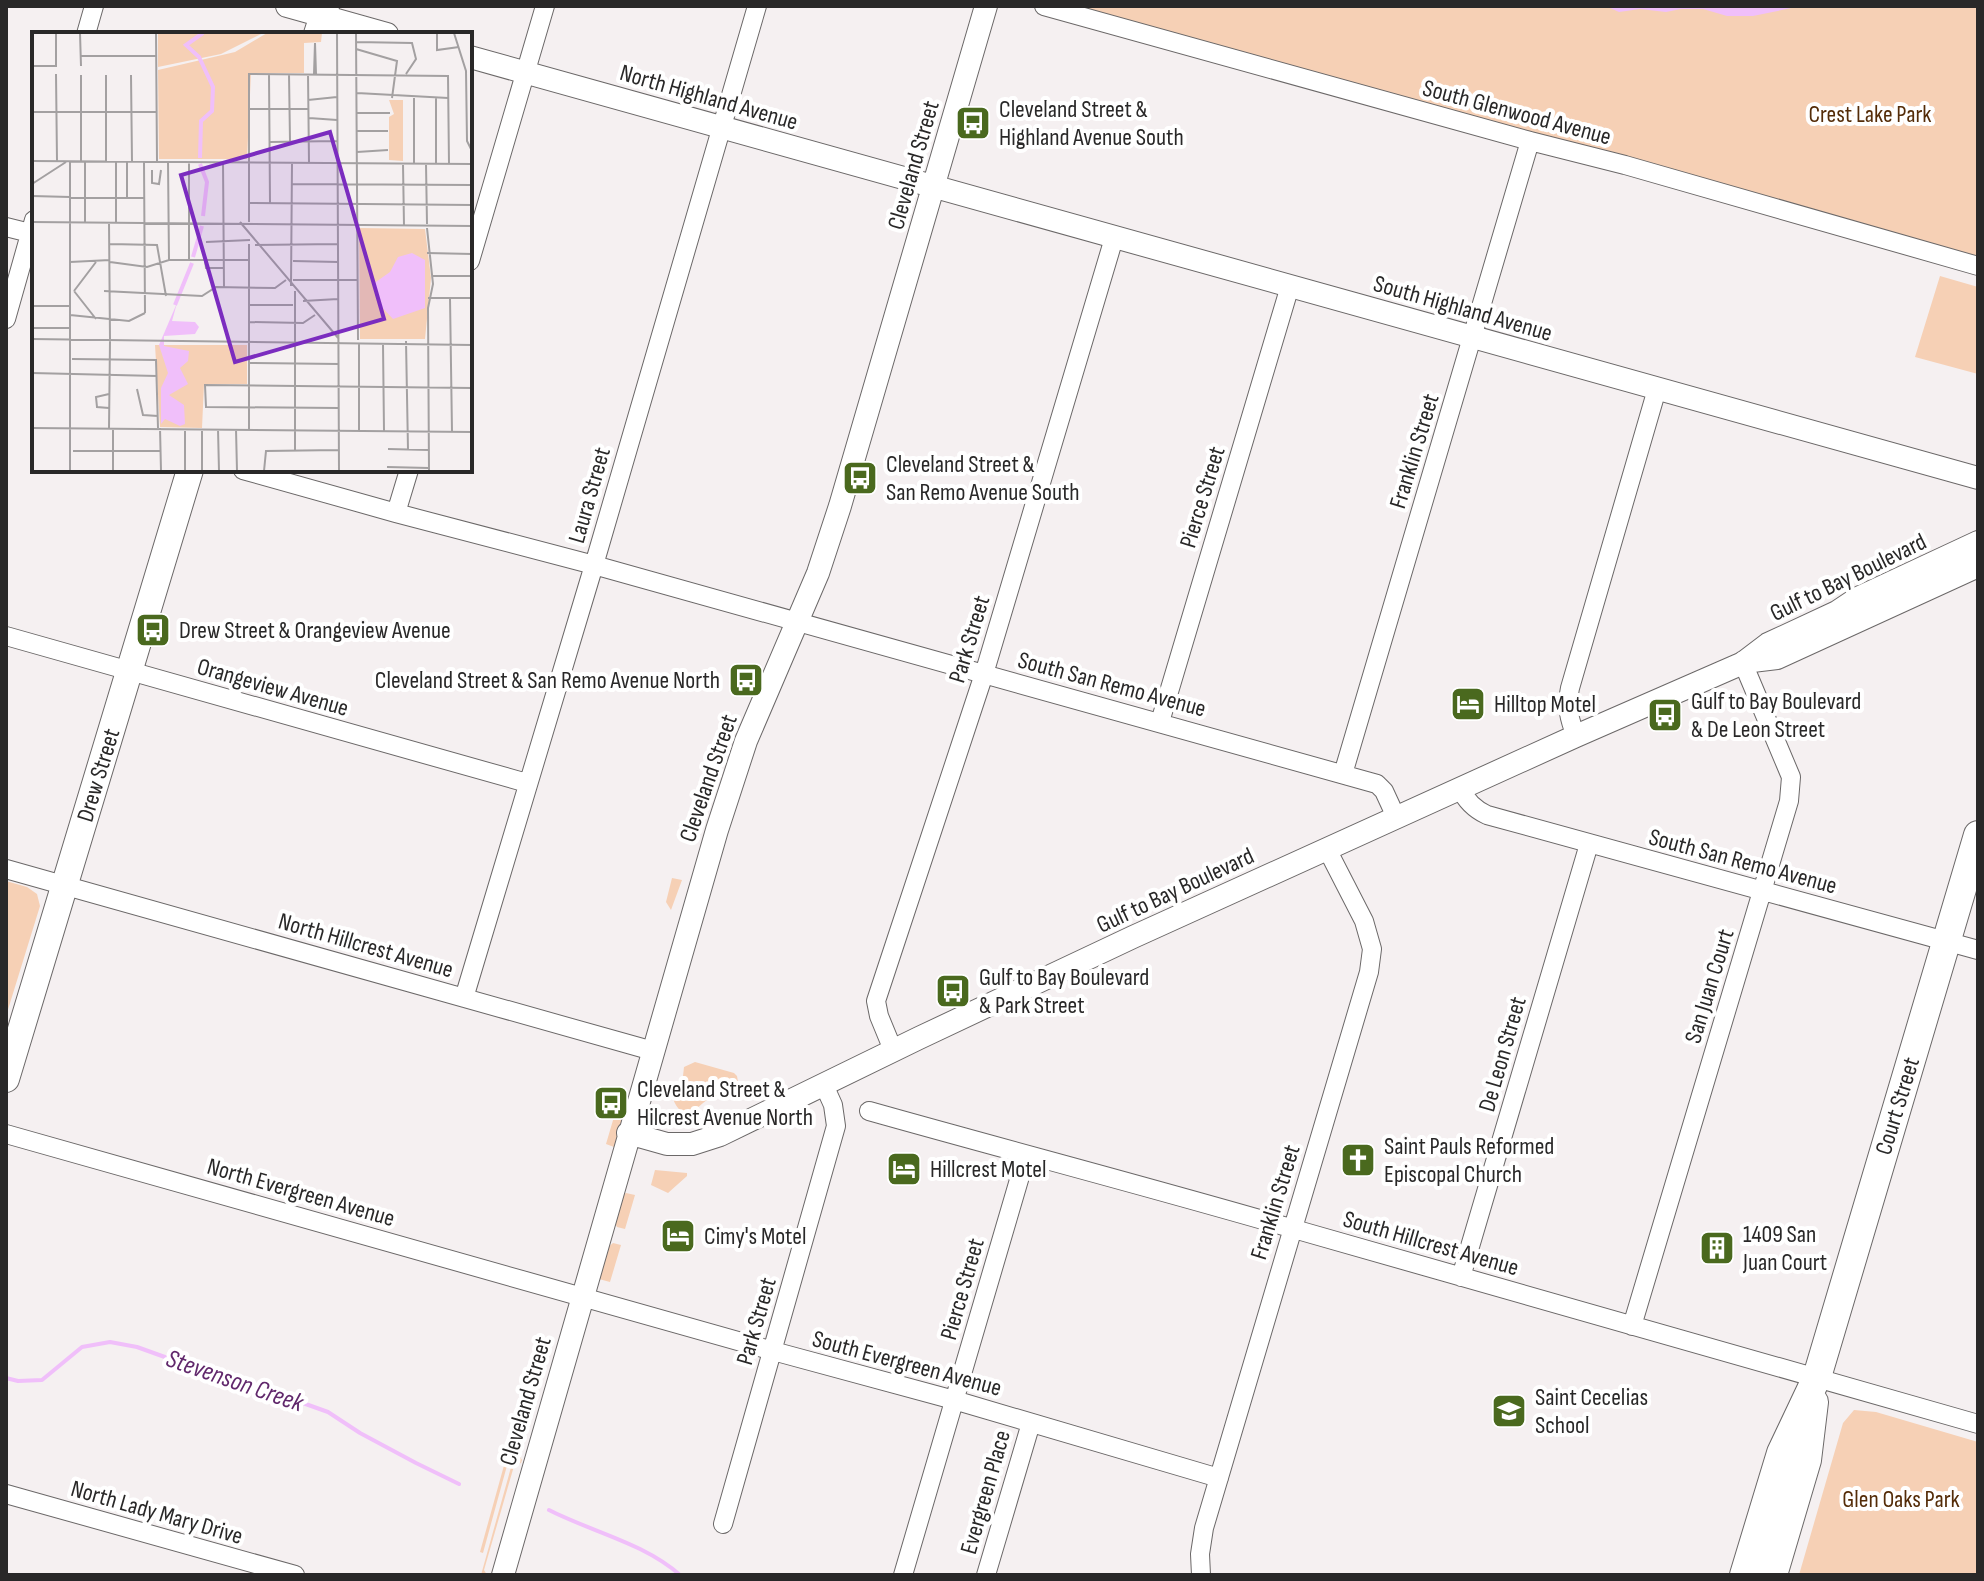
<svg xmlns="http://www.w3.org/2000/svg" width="1984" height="1581" viewBox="0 0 1984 1581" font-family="'Sofia Sans Condensed',sans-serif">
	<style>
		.green { fill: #f6d0b5 }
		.water { fill: #f0bffa }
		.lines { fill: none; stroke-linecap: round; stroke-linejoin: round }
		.stream { stroke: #f0bffa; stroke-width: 4 }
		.minor-casing { stroke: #6b6868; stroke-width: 20 }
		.tertiary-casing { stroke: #6b6868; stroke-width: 24 }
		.secondary-casing { stroke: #6b6868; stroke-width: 28 }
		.primary-casing { stroke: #6b6868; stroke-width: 30 }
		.minor { stroke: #fff; stroke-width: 18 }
		.tertiary { stroke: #fff; stroke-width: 22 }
		.secondary { stroke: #fff; stroke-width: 26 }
		.primary { stroke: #fff; stroke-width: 28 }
		.labels { text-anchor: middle; stroke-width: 8; stroke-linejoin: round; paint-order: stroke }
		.street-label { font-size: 24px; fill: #292828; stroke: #fff }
		.poi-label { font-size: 24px; fill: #292828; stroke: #fff; text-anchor: start }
		.park-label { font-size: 24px; fill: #542c08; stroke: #fff }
		.water-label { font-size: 26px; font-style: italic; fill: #61286c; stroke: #fff }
		.inset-river { fill: none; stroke: #f0bffa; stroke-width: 4 }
		.inset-road { fill: none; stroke: #a3a0a1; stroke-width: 2 }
		.view { fill: #7b2cbf; fill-opacity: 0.15; stroke: #7b2cbf; stroke-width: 4 }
		.inset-edge { fill: none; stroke: #292828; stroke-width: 4 }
	</style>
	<rect width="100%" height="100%" fill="#f5f0f1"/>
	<!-- green -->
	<path class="green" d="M1075,6H1978V256Z
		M1940,276L1978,287V374L1915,357Z
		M672,878L682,880L671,910L666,902Z
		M6,881L27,887L37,894L40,906L6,1016Z
		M695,1062L734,1073L737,1076L738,1082L734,1087L728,1088L723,1098C716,1097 715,1096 709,1099C696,1106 685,1127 673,1099L683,1076L684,1067Z
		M616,1110L624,1112L614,1147L606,1144Z
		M655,1170L687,1173V1176L668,1193L651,1185Z
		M626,1193L635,1195L625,1229L617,1227L614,1221L620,1196Z
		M613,1243L621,1245L610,1282L599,1279L607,1248Z
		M1854,1410L1876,1412L1978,1442V1575H1799L1843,1423Z
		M508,1451H511L483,1553L480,1552Z
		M515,1453L518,1454L522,1460L521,1463L514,1466L484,1570L487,1575H481Z"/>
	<!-- water -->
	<path class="water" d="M1606,6H1801L1753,16H1727L1703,9H1681L1666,12L1640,9L1619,12Z"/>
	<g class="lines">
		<!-- stream -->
		<path class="stream" d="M6,1378L18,1381L42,1380L82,1347L110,1342L137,1347L237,1383L286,1397L328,1412L360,1433L416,1463L459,1484
			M549,1510C592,1532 644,1543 680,1575"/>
		<!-- minor casing -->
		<g class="minor-casing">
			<path id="minor" d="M1044,6L1530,141L1625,165L1978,266
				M86,34L94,6
				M6,227L34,234
				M470,261L545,6
				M6,319L34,220
				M243,470L396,513L594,565L1377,784L1384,791L1396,817
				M396,513L409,470
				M6,636L527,783
				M1160,722L1290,286
				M1576,736C1569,719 1566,706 1570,688L1657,389
				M1343,774L1530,141
				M1460,788C1466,801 1474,809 1487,815L1978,950
				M6,869L653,1051
				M464,998L594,565L757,6
				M893,1050L879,1016L876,1001L984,674L1114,238
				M869,1111C1011,1151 1153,1188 1294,1229C1522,1294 1750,1359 1978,1424
				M6,1134L773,1351L954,1400L1219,1478
				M1461,1277L1589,844
				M1632,1326L1789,801L1791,777L1743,663
				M6,1494L295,1575
				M723,1524L836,1126L833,1105L824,1085
				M903,1575L1026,1156
				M986,1575L1031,1423
				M1201,1575L1200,1554L1204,1528L1369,972L1372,949L1364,921L1327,849"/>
		</g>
		<!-- tertiary casing -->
		<g class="tertiary-casing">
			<path id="tertiary" d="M287,6L387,34
				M470,57L1978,478
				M1744,662L1777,658L1978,566
				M628,1133L667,1144H692L720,1135L919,1038L1133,937L1576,736L1743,663L1768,644L1837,612L1858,598L1978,542
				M503,1575L717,830L746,741L818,573L840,506L986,6"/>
		</g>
		<!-- secondary casing -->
		<g class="secondary-casing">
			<path id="secondary" d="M317,34L326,6
				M6,1079L190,470"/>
		</g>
		<!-- primary casing -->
		<g class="primary-casing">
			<path id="primary" d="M1744,1575L1781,1453L1817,1377L1978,835
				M1773,1575L1807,1460L1814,1402"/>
		</g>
		<!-- minor -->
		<use href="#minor" class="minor"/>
		<!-- tertiary -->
		<use href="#tertiary" class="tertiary"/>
		<!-- secondary -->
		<use href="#secondary" class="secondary"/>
		<!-- primary -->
		<use href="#primary" class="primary"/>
	</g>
	<!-- icons -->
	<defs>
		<g id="bus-square" transform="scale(1.8)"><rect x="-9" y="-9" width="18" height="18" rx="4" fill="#4a691e" stroke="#fff"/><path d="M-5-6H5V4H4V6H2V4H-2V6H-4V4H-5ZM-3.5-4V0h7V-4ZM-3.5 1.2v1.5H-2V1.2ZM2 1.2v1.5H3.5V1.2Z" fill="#fff"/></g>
		<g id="hotel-square" transform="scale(1.8)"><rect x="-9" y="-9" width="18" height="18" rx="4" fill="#4a691e" stroke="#fff"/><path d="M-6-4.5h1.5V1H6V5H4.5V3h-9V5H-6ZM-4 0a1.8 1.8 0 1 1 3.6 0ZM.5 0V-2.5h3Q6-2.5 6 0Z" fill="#fff"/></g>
		<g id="church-square" transform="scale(1.8)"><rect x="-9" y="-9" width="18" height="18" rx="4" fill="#4a691e" stroke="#fff"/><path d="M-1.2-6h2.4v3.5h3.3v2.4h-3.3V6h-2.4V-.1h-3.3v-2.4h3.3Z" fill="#fff"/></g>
		<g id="building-square" transform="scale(1.8)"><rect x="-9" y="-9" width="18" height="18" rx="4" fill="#4a691e" stroke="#fff"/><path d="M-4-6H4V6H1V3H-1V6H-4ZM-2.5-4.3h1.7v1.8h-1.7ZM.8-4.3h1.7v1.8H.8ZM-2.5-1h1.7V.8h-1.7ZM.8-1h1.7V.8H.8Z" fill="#fff"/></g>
		<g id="school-square" transform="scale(1.8)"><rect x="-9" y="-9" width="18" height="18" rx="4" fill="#4a691e" stroke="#fff"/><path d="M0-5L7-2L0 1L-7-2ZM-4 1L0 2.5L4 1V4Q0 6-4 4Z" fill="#fff"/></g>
	</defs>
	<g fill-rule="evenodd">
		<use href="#bus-square" x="973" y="123"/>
		<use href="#bus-square" x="860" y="478"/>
		<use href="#bus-square" x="153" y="630"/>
		<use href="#bus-square" x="746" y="680"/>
		<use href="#hotel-square" x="1468" y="704"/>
		<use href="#bus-square" x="1665" y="715"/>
		<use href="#bus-square" x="953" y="991"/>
		<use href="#bus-square" x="611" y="1103"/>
		<use href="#church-square" x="1358" y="1160"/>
		<use href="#hotel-square" x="904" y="1169"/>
		<use href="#hotel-square" x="678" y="1236"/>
		<use href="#building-square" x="1717" y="1248"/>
		<use href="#school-square" x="1509" y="1411"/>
	</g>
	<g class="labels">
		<!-- street labels -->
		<g class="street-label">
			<text transform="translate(709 97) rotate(16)" y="8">North Highland Avenue</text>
			<text transform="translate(1517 112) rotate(15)" y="8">South Glenwood Avenue</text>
			<text transform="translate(913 165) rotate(-74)" y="8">Cleveland Street</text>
			<text transform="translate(1463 308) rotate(16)" y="8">South Highland Avenue</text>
			<text transform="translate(1414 451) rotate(-73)" y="8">Franklin Street</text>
			<text transform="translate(589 495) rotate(-74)" y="8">Laura Street</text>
			<text transform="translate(1202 497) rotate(-73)" y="8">Pierce Street</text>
			<text transform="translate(1848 577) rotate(-26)" y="8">Gulf to Bay Boulevard</text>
			<text transform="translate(969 639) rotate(-73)" y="8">Park Street</text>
			<text transform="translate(1112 684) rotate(15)" y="8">South San Remo Avenue</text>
			<text transform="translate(273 687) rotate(16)" y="8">Orangeview Avenue</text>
			<text transform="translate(98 775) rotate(-73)" y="8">Drew Street</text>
			<text transform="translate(708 778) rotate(-71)" y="8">Cleveland Street</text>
			<text transform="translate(1743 861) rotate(15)" y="8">South San Remo Avenue</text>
			<text transform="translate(1175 890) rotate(-25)" y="8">Gulf to Bay Boulevard</text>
			<text transform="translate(366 945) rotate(16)" y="8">North Hillcrest Avenue</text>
			<text transform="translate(1709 986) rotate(-73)" y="8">San Juan Court</text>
			<text transform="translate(1502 1054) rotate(-74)" y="8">De Leon Street</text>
			<text transform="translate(1897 1106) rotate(-73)" y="8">Court Street</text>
			<text transform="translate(301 1192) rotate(16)" y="8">North Evergreen Avenue</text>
			<text transform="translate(1275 1202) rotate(-73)" y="8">Franklin Street</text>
			<text transform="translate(1431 1243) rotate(16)" y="8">South Hillcrest Avenue</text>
			<text transform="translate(962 1289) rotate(-74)" y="8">Pierce Street</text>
			<text transform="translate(756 1321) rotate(-74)" y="8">Park Street</text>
			<text transform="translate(907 1363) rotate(15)" y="8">South Evergreen Avenue</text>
			<text transform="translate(525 1401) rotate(-74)" y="8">Cleveland Street</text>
			<text transform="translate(985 1492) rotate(-74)" y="8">Evergreen Place</text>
			<text transform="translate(157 1512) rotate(16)" y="8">North Lady Mary Drive</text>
		</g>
		<!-- poi labels -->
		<g class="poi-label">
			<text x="999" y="117">Cleveland Street &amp;<tspan x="999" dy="28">Highland Avenue South</tspan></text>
			<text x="886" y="472">Cleveland Street &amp;<tspan x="886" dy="28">San Remo Avenue South</tspan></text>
			<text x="179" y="638">Drew Street &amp; Orangeview Avenue</text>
			<text x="720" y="688" text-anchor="end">Cleveland Street &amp; San Remo Avenue North</text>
			<text x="1691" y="709">Gulf to Bay Boulevard<tspan x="1691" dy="28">&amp; De Leon Street</tspan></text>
			<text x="1494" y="712">Hilltop Motel</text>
			<text x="979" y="985">Gulf to Bay Boulevard<tspan x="979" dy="28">&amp; Park Street</tspan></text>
			<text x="637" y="1097">Cleveland Street &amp;<tspan x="637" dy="28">Hilcrest Avenue North</tspan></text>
			<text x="1384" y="1154">Saint Pauls Reformed<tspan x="1384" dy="28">Episcopal Church</tspan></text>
			<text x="930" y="1177">Hillcrest Motel</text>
			<text x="1743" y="1242">1409 San<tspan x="1743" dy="28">Juan Court</tspan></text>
			<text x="704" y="1244">Cimy's Motel</text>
			<text x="1535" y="1405">Saint Cecelias<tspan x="1535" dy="28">School</tspan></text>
		</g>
		<!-- park labels -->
		<g class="park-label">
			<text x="1870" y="122">Crest Lake Park</text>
			<text x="1901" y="1507">Glen Oaks Park</text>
		</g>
		<!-- water labels -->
		<g class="water-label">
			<text transform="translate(235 1380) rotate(19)" y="9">Stevenson Creek</text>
		</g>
	</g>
	<!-- overview -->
	<g transform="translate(32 32)">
		<rect width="440" height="440" fill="#f5f0f1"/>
		<path d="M126,1H231L189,22L126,35ZM235,1H290L289,10L272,11V41H219L215,127H127L126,38L203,20ZM357,68H371V129L357,128V85L362,82ZM327,196L393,197L399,246L393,307H328ZM123,313H215V352H172L170,396L128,395Z" fill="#f6d0b5"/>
		<path d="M380,221L393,228V276L361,287L347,272L341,252L358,240L366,225ZM145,271L140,289L163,290L167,295L163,302L132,304V314L157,319L156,329L148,336L156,352L137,363L152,373L153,392L148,394L133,387L129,392V356L136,341L127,313Z" fill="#f0bffa"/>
		<path class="inset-river" d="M168,126L169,89L180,79L181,55L167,25L154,13L171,1M168,132L175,150L171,184M161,225L170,194M143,273L160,231"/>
		<path class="inset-road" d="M48,1L49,34M124,1L125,130M305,1L307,439M324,1L326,308M405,1V18L427,15M422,1L434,39L435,109L440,119M324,10L380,11L384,27L374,42M324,17L365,29L360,66M49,24H125M0,34H24V1M24,42L25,129M237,42L238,171M257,42L258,109M276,42L277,131M282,42L283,11L284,42M49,43V129M74,43V130M99,43L100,130M325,61L416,66M382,66V132M404,66V132M276,68L305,65M216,77H276M0,80H125M325,81H358M277,86L305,88M325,99H356M238,110L305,109M325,120L356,118M0,129L440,132M53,129V190M84,130V190M95,130V166M112,130L113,281M136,130L137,228M191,130L192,255M371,132L372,194M394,132L395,192M439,132L440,207M120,138V151L127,152L129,138M0,152L34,130M260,152L440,153M0,164L38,165M38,166H112M217,171L440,173M0,190L440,194M77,190L78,307M208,190L307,307M217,190V42L416,44L417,132M395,196L401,252L396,276L397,439M174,210L218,208M78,212L125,213L134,264M217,212V397M223,213L306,212M395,221L440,222M157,228V130M173,228L174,236H192M261,229L306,230M38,230L78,228M78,230L115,235L137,228H217M400,244H440M261,248H326M259,254L260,131M42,259L64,230M42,259L64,287M72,259L170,264L184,255L243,256L254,248M396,266H440M418,266L420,400M271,269L306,267M217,273H261M0,274H38M38,283L97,289L113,281M217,290L271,291L283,283M0,296H38M0,307L440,313M374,309L376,418M327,312V399M351,312L352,399M40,327L124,328L126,396M217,331L307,332M0,341L125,344M105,357L111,383L126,384M77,376L65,375L64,365L77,362M307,376L174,375L173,353L440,356M0,396L440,400M77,396L78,309M128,396L129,439M153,397V439M170,397V439M186,397L187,439M204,397L205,439M356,417L397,418M41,419H128M263,419V259M355,435L397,436M38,439V129M81,439V396M232,439L234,419L307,418"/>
		<path class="view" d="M298,100L352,287L203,330L149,143Z"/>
		<rect width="440" height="440" class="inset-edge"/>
	</g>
	<!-- border -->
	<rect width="1984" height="1581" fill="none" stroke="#292828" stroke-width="16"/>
</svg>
